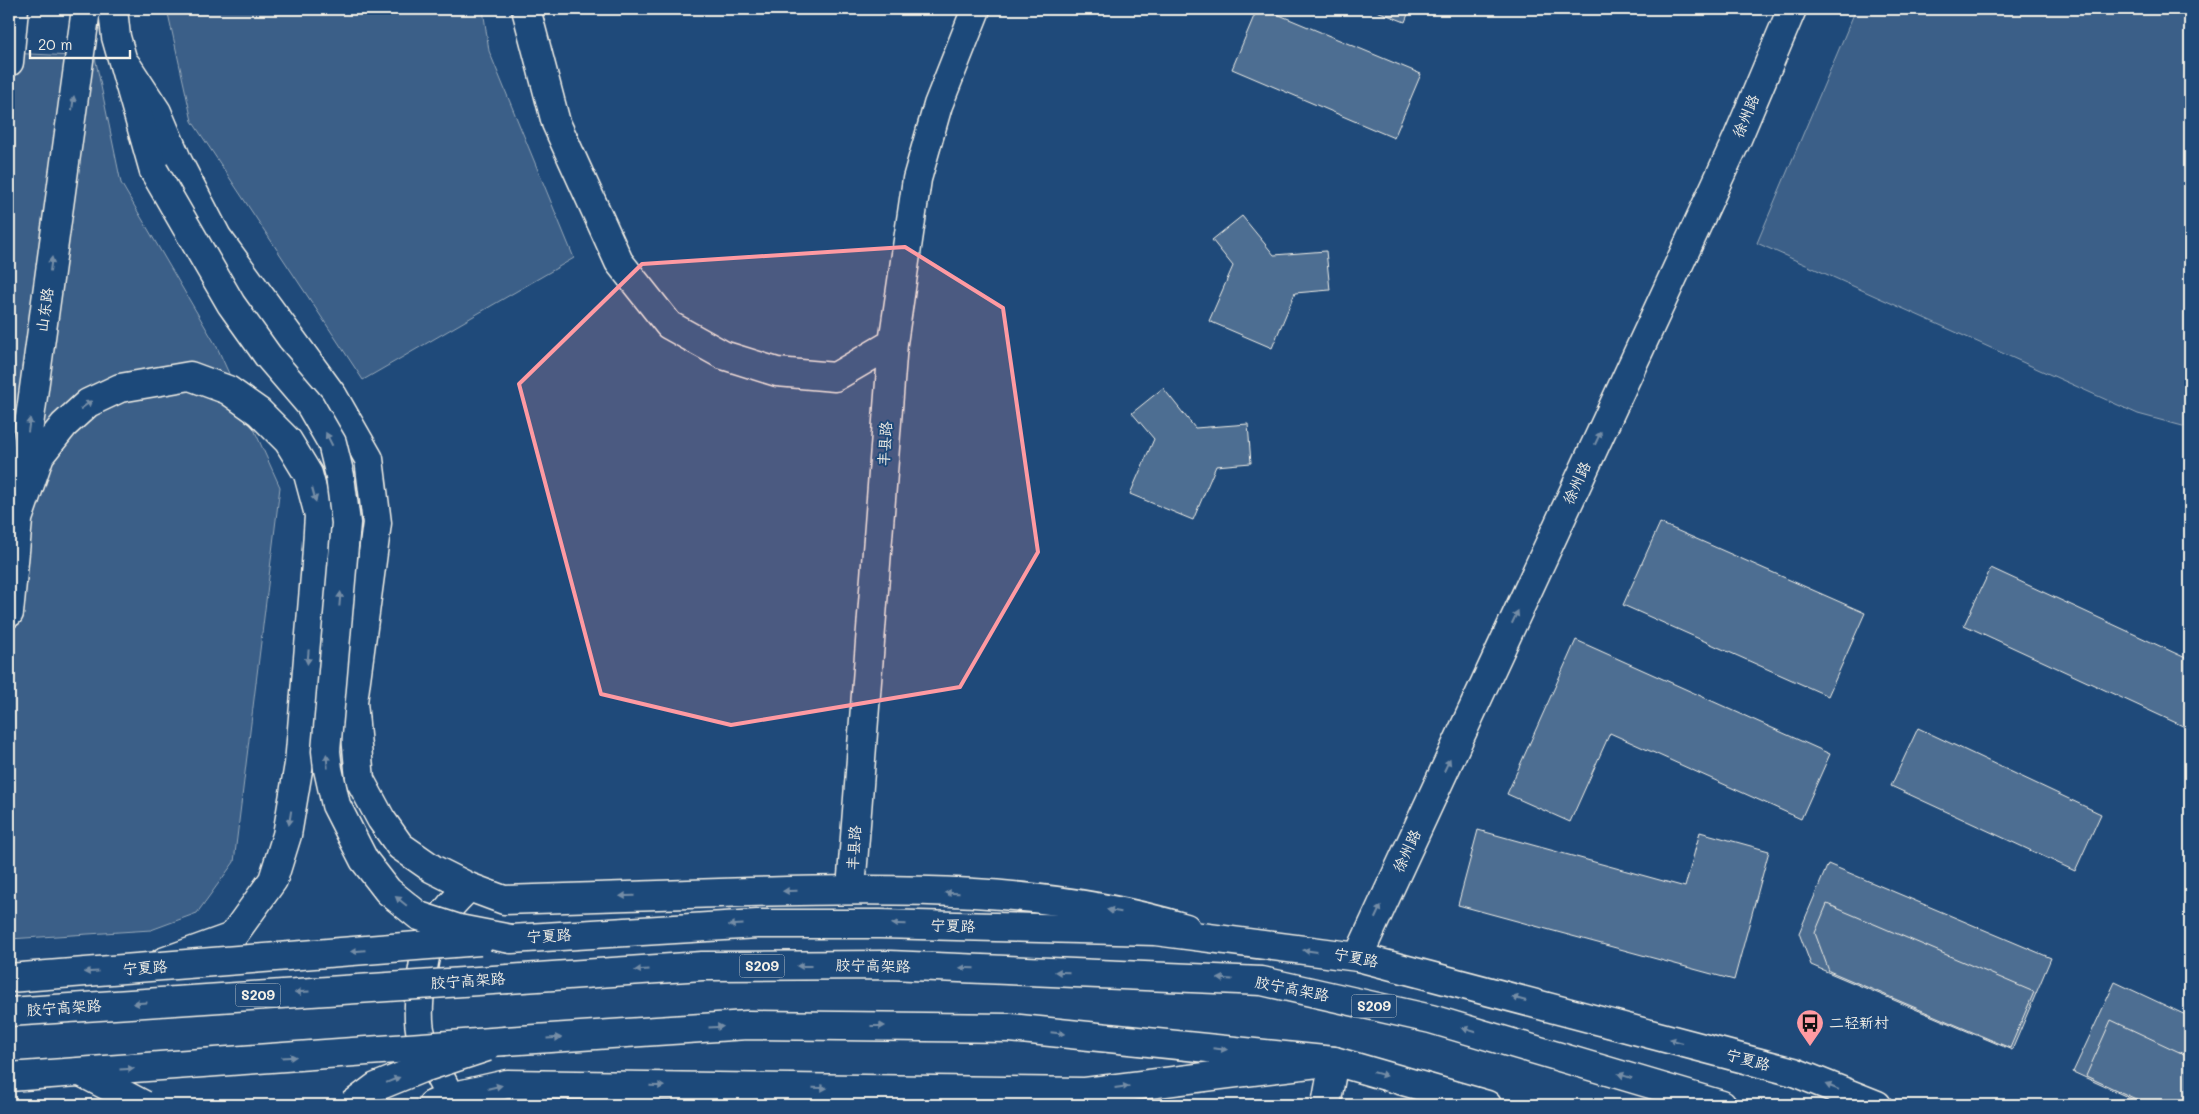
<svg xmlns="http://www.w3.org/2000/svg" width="2199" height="1114" viewBox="0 0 2199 1114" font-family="Mali,'LXGW WenKai TC',sans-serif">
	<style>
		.green { fill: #3a5f88; stroke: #97a8b8 }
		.building { fill: #4d6e92; stroke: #f4f1e8 }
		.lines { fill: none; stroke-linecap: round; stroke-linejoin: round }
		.minor-casing { stroke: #f4f1e8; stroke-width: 31 }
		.tertiary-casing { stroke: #f4f1e8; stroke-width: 31 }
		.primary-casing { stroke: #f4f1e8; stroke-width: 31 }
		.trunk-casing { stroke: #f4f1e8; stroke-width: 31 }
		.minor { stroke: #1f4a7a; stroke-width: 28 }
		.tertiary { stroke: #1f4a7a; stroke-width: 28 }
		.primary { stroke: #1f4a7a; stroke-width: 28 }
		.trunk { stroke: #1f4a7a; stroke-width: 28 }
		.primary-bridge-casing { stroke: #f4f1e8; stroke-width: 31; stroke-linecap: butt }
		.trunk-bridge-casing { stroke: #f4f1e8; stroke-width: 31; stroke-linecap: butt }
		.primary-bridge { stroke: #1f4a7a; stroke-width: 28 }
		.trunk-bridge { stroke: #1f4a7a; stroke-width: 28 }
		.oneway { fill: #748da6 }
		.marked { fill: #ff9aa2; fill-opacity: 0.2; stroke: #ff9aa2; stroke-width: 4; stroke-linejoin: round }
		.labels { text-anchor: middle; stroke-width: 4; stroke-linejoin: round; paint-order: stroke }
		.shield { fill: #1f4a7a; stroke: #b4bfc7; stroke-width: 1 }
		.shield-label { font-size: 14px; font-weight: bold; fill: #f4f1e8 }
		.street-label { font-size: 15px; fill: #f4f1e8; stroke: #1f4a7a }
		.poi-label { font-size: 15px; fill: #f4f1e8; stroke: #1f4a7a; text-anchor: start }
	</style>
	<rect width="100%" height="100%" fill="#1f4a7a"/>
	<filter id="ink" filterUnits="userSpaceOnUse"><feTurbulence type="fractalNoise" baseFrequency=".02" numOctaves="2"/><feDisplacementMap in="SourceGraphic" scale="10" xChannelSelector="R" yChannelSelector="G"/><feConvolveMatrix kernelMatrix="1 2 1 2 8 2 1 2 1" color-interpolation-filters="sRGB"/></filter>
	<g filter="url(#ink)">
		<!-- green -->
		<path class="green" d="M167,9H483L489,51L574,258L363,380L192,121Z
			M1856,9H2190V428L2138,414L1757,243Z
			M9,53L95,57L121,183L217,347L280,487L234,862L197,913L151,930L9,939Z"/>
		<!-- building -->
		<path class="building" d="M1257,9H1265L1421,74L1394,138L1232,69Z
			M1372,9H1410L1405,22Z
			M1242,216L1274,255L1326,251L1330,290L1295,293L1272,348L1209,321L1233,266L1212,240Z
			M1163,388L1195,428L1248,424L1251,463L1216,466L1193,520L1130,494L1154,439L1132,413Z
			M1660,523L1865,613L1828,696L1623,605Z
			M1991,568L2190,660V715L2185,727L1964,625Z
			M1576,640L1830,754L1801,819L1610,733L1570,822L1507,794Z
			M1918,728L2101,814L2075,871L1891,786Z
			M1478,830L1685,887L1700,832L1769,851L1734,980L1458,905Z
			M1828,864L2051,958L2012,1050L1811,965L1799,933Z
			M1827,904L2034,992L2010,1048L1829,971L1815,933Z
			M2190,920V935L2184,932Z
			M2115,982L2190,1017V1105H2145L2073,1072Z
			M2111,1020L2190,1057V1105H2149L2086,1076Z"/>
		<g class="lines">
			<!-- minor casing -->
			<g class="minor-casing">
				<path id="minor" d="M526,9L556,123L619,262L669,325L723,355L777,372L835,377L893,343
					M851,889L893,343L917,179L938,105L976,9"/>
			</g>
			<!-- tertiary casing -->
			<g class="tertiary-casing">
				<path id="tertiary" d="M127,66L157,112L178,162L217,237L333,396L369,459L377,523L353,702L360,780L381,819L400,846L433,869L469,887L504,900C586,897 668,895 750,892C896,888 1046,886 1186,928
					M1358,957L1737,139L1792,9
					M450,1097C440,1076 427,1056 421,1034C415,1012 423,952 433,932C441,915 455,900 469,887
					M432,1105L450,1097L507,1084L1085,1092L1334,1061L1326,1105"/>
			</g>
			<!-- primary casing -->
			<g class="primary-casing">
				<path id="primary" d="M113,9L116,37L154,171
					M9,62L14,9
					M18,519L40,455L64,425L88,403L120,388L190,376L228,390L259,412L288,441L308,474L319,515L316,564L299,764L287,835L273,880L232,937L163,962
					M9,613L23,469L86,9
					M511,939L757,924H880L1155,931L1358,957L1794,1072L1877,1105"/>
			</g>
			<!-- trunk casing -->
			<g class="trunk-casing">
				<path id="trunk" d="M508,979L702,966L889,965L1262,981L1431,1019L1722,1105
					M505,1041L747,1025L1010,1028L1334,1061L1487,1105"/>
			</g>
			<!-- minor -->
			<use href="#minor" class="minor"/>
			<!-- tertiary -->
			<use href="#tertiary" class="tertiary"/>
			<!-- primary -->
			<use href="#primary" class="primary"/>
			<!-- trunk -->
			<use href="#trunk" class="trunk"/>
			<!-- primary-bridge casing -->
			<g class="primary-bridge-casing">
				<path id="primary-bridge" d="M154,171L231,304L268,356L310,405L332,443L340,476L346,523L326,751L328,769L336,805L364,860L388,891L419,916L459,929L511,939
					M9,978L480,941
					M81,1072L144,1105
					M352,1105L376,1087L420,1069L487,1047"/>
			</g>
			<!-- trunk-bridge casing -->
			<g class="trunk-bridge-casing">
				<path id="trunk-bridge" d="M9,1012L508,979
					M9,1077L505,1041"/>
			</g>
			<!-- primary-bridge -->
			<use href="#primary-bridge" class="primary-bridge"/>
			<!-- trunk-bridge -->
			<use href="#trunk-bridge" class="trunk-bridge"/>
		</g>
		<!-- one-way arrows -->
		<defs><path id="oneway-solid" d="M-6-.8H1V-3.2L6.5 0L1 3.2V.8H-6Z" transform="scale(1.25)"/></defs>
		<g class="oneway">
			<use href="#oneway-solid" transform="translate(73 103) rotate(-82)"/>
			<use href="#oneway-solid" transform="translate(51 264) rotate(-82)"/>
			<use href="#oneway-solid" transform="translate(86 405) rotate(-36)"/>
			<use href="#oneway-solid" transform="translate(29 425) rotate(-82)"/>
			<use href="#oneway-solid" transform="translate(1598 438) rotate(-65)"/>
			<use href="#oneway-solid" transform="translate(329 439) rotate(-117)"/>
			<use href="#oneway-solid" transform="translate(314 495) rotate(75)"/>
			<use href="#oneway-solid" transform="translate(340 599) rotate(-85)"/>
			<use href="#oneway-solid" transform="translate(1515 617) rotate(-65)"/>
			<use href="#oneway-solid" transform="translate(308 657) rotate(95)"/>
			<use href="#oneway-solid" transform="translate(327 761) rotate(-95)"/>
			<use href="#oneway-solid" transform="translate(1447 765) rotate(-65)"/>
			<use href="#oneway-solid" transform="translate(290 818) rotate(99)"/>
			<use href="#oneway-solid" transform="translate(790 891) rotate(178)"/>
			<use href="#oneway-solid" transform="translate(952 893) rotate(-178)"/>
			<use href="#oneway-solid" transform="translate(627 896) rotate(178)"/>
			<use href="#oneway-solid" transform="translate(401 901) rotate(-141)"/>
			<use href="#oneway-solid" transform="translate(1114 911) rotate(-170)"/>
			<use href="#oneway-solid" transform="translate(1378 912) rotate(-65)"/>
			<use href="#oneway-solid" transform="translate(899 924) rotate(-178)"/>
			<use href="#oneway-solid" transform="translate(736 925) rotate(177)"/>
			<use href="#oneway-solid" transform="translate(358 951) rotate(175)"/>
			<use href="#oneway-solid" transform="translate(1310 951) rotate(-173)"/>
			<use href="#oneway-solid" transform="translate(804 966) rotate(180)"/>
			<use href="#oneway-solid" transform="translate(967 968) rotate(-178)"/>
			<use href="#oneway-solid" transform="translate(642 970) rotate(176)"/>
			<use href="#oneway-solid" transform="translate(91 972) rotate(176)"/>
			<use href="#oneway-solid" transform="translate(1062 972) rotate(-178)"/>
			<use href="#oneway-solid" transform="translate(1225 979) rotate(-177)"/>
			<use href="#oneway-solid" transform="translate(302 992) rotate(176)"/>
			<use href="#oneway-solid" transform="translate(1519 999) rotate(-165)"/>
			<use href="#oneway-solid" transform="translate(140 1003) rotate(176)"/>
			<use href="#oneway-solid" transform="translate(878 1026)"/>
			<use href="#oneway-solid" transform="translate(716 1027) rotate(-4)"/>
			<use href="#oneway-solid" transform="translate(1469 1030) rotate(-163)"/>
			<use href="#oneway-solid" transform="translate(1058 1033) rotate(6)"/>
			<use href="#oneway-solid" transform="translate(554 1038) rotate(-4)"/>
			<use href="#oneway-solid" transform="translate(1676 1041) rotate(-165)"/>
			<use href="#oneway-solid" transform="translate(1220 1049) rotate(6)"/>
			<use href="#oneway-solid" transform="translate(289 1057) rotate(-4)"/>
			<use href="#oneway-solid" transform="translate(127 1069) rotate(-4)"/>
			<use href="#oneway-solid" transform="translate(1380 1074) rotate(16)"/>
			<use href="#oneway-solid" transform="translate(1625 1076) rotate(-163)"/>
			<use href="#oneway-solid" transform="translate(393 1080) rotate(-22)"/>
			<use href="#oneway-solid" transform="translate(657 1086) rotate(1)"/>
			<use href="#oneway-solid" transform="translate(495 1087) rotate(-13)"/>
			<use href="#oneway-solid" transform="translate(1122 1087) rotate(-7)"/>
			<use href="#oneway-solid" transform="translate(1832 1087) rotate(-158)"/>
			<use href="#oneway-solid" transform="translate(820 1088) rotate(1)"/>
		</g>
	</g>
	<!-- marked area -->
	<path class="marked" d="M905,247L1003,308L1038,552L960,687L731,725L601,694L519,384L642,264Z"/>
	<!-- icons -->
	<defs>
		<g id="bus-pin" transform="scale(1.4375)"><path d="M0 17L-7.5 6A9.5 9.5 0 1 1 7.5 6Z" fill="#ff9aa2" stroke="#1f4a7a"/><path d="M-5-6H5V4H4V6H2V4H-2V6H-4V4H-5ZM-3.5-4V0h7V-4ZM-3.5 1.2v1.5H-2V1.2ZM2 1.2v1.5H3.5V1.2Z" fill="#111"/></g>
	</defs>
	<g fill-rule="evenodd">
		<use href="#bus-pin" x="1810" y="1023"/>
	</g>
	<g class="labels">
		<!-- shield labels -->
		<g class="shield">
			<rect x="739.5" y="954.5" width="45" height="23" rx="4"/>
			<rect x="235.5" y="983.5" width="45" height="23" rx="4"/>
			<rect x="1351.5" y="994.5" width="45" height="23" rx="4"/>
		</g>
		<g class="shield-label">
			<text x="762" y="971">S209</text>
			<text x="258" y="1000">S209</text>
			<text x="1374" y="1011">S209</text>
		</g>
		<!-- street labels -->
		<g class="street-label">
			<text transform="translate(1746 116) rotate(-67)" y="5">徐州路</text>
			<text transform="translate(45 310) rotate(-82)" y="5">山东路</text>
			<text transform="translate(885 444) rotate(-86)" y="5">丰县路</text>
			<text transform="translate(1577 483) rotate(-65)" y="5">徐州路</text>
			<text transform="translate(854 848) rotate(-86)" y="5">丰县路</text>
			<text transform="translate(1407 851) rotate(-65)" y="5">徐州路</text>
			<text transform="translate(953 926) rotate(2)" y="5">宁夏路</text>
			<text transform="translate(549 936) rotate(-3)" y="5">宁夏路</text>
			<text transform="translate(1356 958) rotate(11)" y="5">宁夏路</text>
			<text transform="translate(873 966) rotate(1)" y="5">胶宁高架路</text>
			<text transform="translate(145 968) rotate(-4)" y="5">宁夏路</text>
			<text transform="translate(468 981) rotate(-4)" y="5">胶宁高架路</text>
			<text transform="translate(1292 989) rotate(11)" y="5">胶宁高架路</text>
			<text transform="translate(64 1008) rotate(-4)" y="5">胶宁高架路</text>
			<text transform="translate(1748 1060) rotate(15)" y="5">宁夏路</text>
		</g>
		<!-- poi labels -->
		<g class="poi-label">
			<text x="1829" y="1028">二轻新村</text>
		</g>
	</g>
	<!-- margin -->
	<rect width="2199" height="1114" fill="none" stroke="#1f4a7a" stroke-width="30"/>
	<rect x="15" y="15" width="2169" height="1084" fill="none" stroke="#f4f1e8" stroke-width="2" filter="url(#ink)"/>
	<!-- scale -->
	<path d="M30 50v8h100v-8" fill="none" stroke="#f4f1e8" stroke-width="2.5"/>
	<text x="38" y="50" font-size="15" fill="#f4f1e8" stroke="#1f4a7a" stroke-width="4" paint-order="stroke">20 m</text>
</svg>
